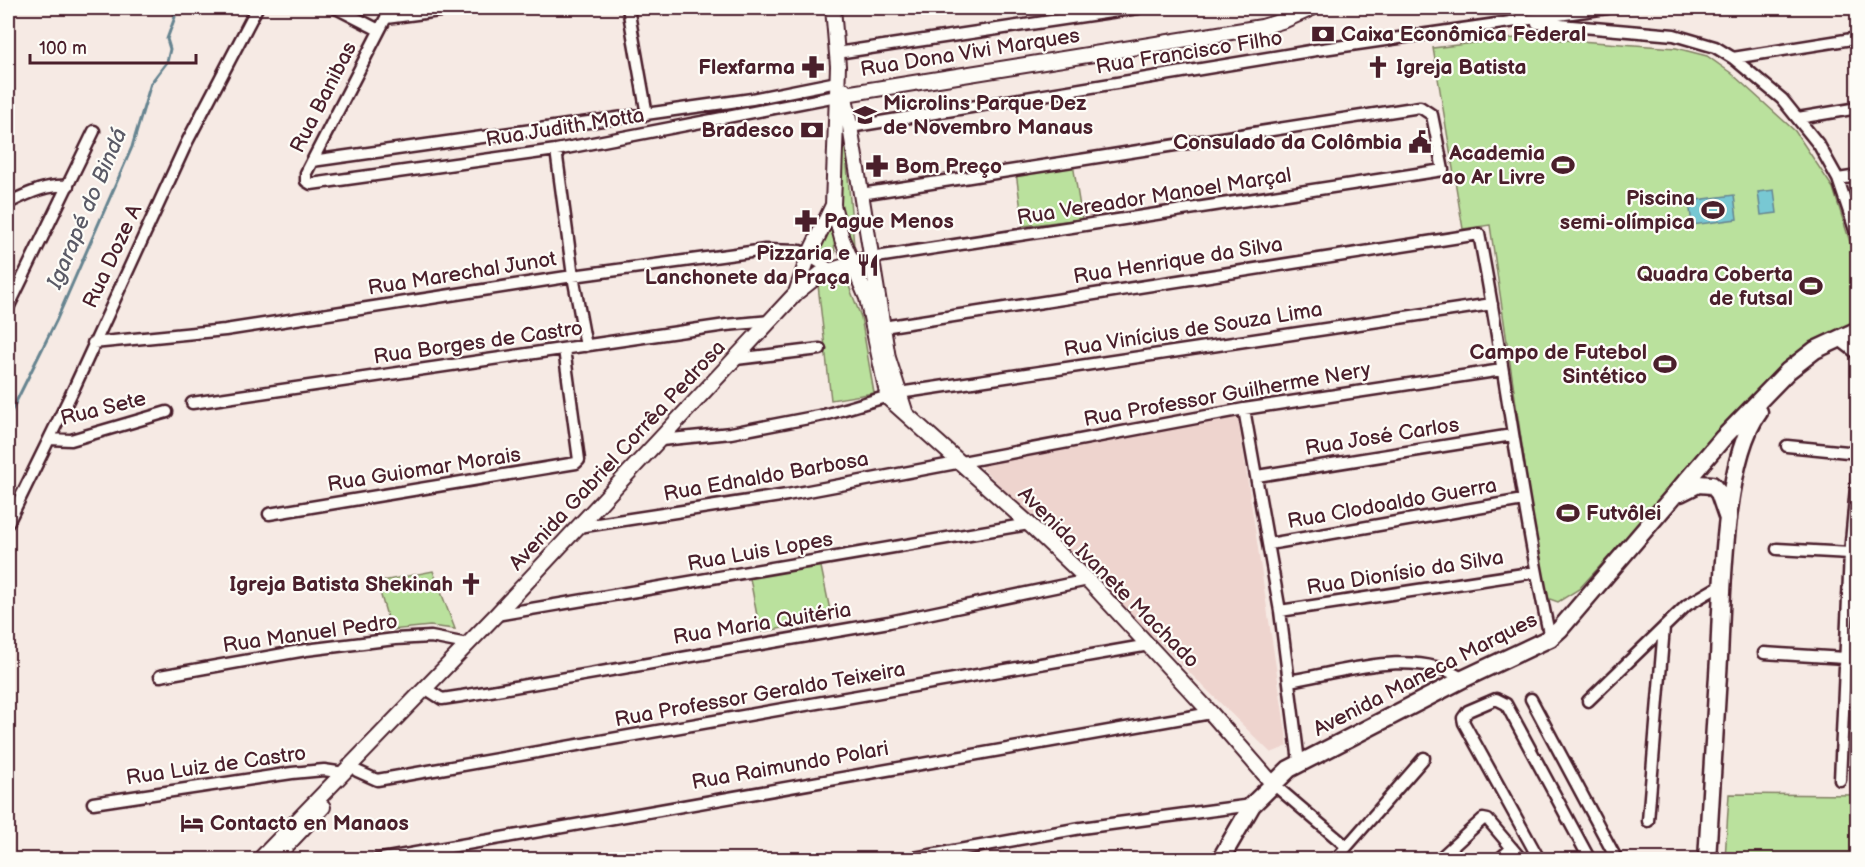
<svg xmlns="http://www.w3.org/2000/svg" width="1865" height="867" viewBox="0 0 1865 867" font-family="'Balsamiq Sans',sans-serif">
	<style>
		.built { fill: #eed4ce }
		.green { fill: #bae19d; stroke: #828064; stroke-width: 1.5 }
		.water { fill: #78c8d3; stroke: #668490; stroke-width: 1.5 }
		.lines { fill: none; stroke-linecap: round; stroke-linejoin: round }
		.stream { stroke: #668490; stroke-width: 3 }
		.minor-casing { stroke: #4a1f2b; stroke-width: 15 }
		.tertiary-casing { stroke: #4a1f2b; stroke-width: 18 }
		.secondary-casing { stroke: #4a1f2b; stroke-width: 21 }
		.minor { stroke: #fdfcf7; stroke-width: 10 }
		.tertiary { stroke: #fdfcf7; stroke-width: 14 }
		.secondary { stroke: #fdfcf7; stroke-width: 16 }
		.labels { text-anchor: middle; stroke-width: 4.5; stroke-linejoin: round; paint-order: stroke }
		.poi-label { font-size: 21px; font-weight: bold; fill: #4a1f2b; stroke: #fdfcf7; text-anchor: end }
		.street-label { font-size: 21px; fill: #4a1f2b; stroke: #fdfcf7 }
		.water-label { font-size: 22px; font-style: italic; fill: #5a5a66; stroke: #fdfcf7 }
	</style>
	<rect width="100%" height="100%" fill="#f6eae4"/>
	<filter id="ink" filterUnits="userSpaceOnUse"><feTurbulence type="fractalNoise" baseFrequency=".0167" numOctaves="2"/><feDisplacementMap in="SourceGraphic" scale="12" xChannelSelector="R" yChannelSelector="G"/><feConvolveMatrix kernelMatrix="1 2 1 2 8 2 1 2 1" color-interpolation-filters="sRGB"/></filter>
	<g filter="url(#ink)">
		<!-- built -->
		<path class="built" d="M1238,417L1288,746L1271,753L974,460Z"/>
		<!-- green -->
		<path class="green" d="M1524,37L1676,48L1707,56L1731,73L1795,131L1833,188L1854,255L1857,273V323L1834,334L1701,456L1579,589L1558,602L1544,597L1490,225L1463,229L1433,48Z
			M838,120H843L854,246L847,247L842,237L834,241L835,253L829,258L836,279L845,276L861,317L874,393L831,400L818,285L832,279L826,259L815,253L827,215L833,236L842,235L835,173Z
			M1073,164L1082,219L1023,226L1016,172Z
			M820,562L832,620L760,632L749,573Z
			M433,571L455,629L430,626L391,630L377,582Z
			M1729,794L1857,795V859H1725Z"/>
		<!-- water -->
		<path class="water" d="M1774,190L1777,213L1761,215L1758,192Z
			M1734,195L1737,219L1692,225L1689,201Z"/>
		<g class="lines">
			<!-- stream -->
			<path class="stream" d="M8,418L57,319L132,147L151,83L167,62L170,49L167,39L175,17L172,8"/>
			<!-- minor casing -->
			<g class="minor-casing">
				<path id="minor" d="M336,8L379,30
					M391,8L306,173V181L311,184L556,150L837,96
					M628,8L647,115
					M1520,8L1522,21
					M386,18L462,8
					M1537,23L1674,35L1715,47L1733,58L1782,99L1819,145L1838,179L1858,239
					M837,53L1138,8
					M1733,58L1858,38
					M1798,118L1858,108
					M850,127L1316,50L1607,8
					M556,150L573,276L586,346
					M312,161L752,99L837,82
					M1838,179L1858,176
					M861,194L1420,107L1432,115L1443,170L870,258
					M8,203C27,194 46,184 68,186
					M8,308L94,131
					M883,327L1479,234C1505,368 1521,504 1550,638
					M1837,338L1858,354
					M93,343L225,330L573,276L765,250L800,251L832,270
					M736,359L820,349
					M192,403L726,325L771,321
					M1244,409L1280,611L1299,762
					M49,439L71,440L167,412
					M661,440L731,433L824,415L899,393L1492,304
					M1787,446L1858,453
					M1257,476L1512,435
					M269,514L576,463L579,460L564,349
					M8,523L75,386L187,142L257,8
					M578,527L787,495L1244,409L1502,370
					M1269,544L1523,500
					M1777,549L1850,553
					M1280,611L1536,572
					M496,615L1029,524
					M1764,653L1845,658
					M160,676L306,650L395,639L431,637L467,644
					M1289,681C1342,672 1416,647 1463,679
					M431,692L442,699L462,696L889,622L1088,580
					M1531,699L1617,860
					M1588,701L1687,605L1723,584
					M357,771L377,780L1149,645
					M1840,780L1850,553L1858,465
					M1272,783L1346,846
					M93,803L292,773L324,770L344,773
					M1648,821L1664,627
					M1539,859L1464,723L1463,718L1468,711L1496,699L1506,704L1590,860
					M376,860L1211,713
					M903,860L1081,828L1252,805
					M1335,860L1424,758
					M1438,860L1483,819L1488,820L1522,860
					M1498,860L1512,848"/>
			</g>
			<!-- tertiary casing -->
			<g class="tertiary-casing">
				<path id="tertiary" d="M833,8L838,66L833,205L842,239L867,298L888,398L1029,524L1088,580L1211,713L1272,783
					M844,90L888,358L905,411
					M845,94L1262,27L1285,20L1312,8
					M796,293L809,255L833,205
					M259,860L496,615L796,293L820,274L870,258
					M273,860L323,807"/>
			</g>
			<!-- secondary casing -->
			<g class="secondary-casing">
				<path id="secondary" d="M1680,493L1698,484L1712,485L1719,493L1728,519
					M1220,860L1252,805L1289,769L1463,679L1550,638L1560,629L1723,438L1788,371L1815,350L1858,330
					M1707,860C1711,792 1715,725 1719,658C1722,597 1723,459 1759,412"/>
			</g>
			<!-- minor -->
			<use href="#minor" class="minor"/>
			<!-- tertiary -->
			<use href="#tertiary" class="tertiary"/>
			<!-- secondary -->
			<use href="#secondary" class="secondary"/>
		</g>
	</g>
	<!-- icons -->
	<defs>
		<g id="bank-bare" transform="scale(1.8)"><path d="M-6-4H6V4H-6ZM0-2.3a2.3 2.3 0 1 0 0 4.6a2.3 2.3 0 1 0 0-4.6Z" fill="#4a1f2b" stroke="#fdfcf7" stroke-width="2.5" paint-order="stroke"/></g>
		<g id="pharmacy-bare" transform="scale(1.8)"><path d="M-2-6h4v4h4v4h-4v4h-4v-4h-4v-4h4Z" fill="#4a1f2b" stroke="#fdfcf7" stroke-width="2.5" paint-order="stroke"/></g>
		<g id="church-bare" transform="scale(1.8)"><path d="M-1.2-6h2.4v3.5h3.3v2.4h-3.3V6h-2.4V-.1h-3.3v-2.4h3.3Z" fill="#4a1f2b" stroke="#fdfcf7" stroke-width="2.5" paint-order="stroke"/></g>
		<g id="university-bare" transform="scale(1.8)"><path d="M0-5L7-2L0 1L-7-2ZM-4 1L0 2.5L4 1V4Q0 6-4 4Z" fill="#4a1f2b" stroke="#fdfcf7" stroke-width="2.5" paint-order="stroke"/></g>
		<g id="civic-bare" transform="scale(1.8)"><path d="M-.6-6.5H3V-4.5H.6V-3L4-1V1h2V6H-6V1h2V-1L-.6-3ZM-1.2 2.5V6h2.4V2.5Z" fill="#4a1f2b" stroke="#fdfcf7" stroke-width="2.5" paint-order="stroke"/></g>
		<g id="stadium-bare" transform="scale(1.8)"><path d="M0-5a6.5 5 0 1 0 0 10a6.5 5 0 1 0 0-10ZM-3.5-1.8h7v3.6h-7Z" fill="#4a1f2b" stroke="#fdfcf7" stroke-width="2.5" paint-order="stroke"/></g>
		<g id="restaurant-bare" transform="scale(1.8)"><path d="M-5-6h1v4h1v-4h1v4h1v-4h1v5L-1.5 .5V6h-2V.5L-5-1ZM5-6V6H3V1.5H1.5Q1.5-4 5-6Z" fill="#4a1f2b" stroke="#fdfcf7" stroke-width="2.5" paint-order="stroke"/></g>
		<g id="hotel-bare" transform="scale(1.8)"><path d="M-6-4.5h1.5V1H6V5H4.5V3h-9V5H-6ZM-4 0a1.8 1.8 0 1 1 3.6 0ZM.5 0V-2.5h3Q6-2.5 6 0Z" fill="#4a1f2b" stroke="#fdfcf7" stroke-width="2.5" paint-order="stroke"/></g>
	</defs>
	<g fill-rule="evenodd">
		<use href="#bank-bare" x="1323" y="34"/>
		<use href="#pharmacy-bare" x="813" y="67"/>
		<use href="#church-bare" x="1378" y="67"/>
		<use href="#university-bare" x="865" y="115"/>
		<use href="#bank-bare" x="812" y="130"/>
		<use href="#civic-bare" x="1420" y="142"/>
		<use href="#stadium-bare" x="1563" y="165"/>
		<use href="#pharmacy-bare" x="877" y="166"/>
		<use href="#stadium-bare" x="1713" y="210"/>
		<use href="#pharmacy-bare" x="806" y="221"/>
		<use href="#restaurant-bare" x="868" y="265"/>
		<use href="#stadium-bare" x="1811" y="286"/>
		<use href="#stadium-bare" x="1665" y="364"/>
		<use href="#stadium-bare" x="1568" y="513"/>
		<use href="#church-bare" x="471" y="584"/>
		<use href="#hotel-bare" x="192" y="823"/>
	</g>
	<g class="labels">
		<!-- poi labels -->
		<g class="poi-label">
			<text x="1341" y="41" text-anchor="start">Caixa Econômica Federal</text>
			<text x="795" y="74">Flexfarma</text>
			<text x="1396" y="74" text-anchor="start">Igreja Batista</text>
			<text x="883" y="110" text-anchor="start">Microlins Parque Dez<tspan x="883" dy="24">de Novembro Manaus</tspan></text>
			<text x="794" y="137">Bradesco</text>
			<text x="1402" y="149">Consulado da Colômbia</text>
			<text x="1545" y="160">Academia<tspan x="1545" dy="24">ao Ar Livre</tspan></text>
			<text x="895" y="173" text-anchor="start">Bom Preço</text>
			<text x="1695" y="205">Piscina<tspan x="1695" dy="24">semi-olímpica</tspan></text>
			<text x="824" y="228" text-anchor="start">Pague Menos</text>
			<text x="850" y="260">Pizzaria e<tspan x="850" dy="24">Lanchonete da Praça</tspan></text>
			<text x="1793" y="281">Quadra Coberta<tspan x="1793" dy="24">de futsal</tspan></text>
			<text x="1647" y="359">Campo de Futebol<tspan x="1647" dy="24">Sintético</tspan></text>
			<text x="1586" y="520" text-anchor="start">Futvôlei</text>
			<text x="453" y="591">Igreja Batista Shekinah</text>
			<text x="210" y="830" text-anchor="start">Contacto en Manaos</text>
		</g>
		<!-- street labels -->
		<g class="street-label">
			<text transform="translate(970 52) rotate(-9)" y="7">Rua Dona Vivi Marques</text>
			<text transform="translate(1189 52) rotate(-9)" y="7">Rua Francisco Filho</text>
			<text transform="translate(323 97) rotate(-63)" y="7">Rua Banibas</text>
			<text transform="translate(565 127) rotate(-9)" y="7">Rua Judith Motta</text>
			<text transform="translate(1154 196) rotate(-9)" y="7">Rua Vereador Manoel Marçal</text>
			<text transform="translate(112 256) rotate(-65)" y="7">Rua Doze A</text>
			<text transform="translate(1178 260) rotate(-9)" y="7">Rua Henrique da Silva</text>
			<text transform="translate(462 273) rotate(-9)" y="7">Rua Marechal Junot</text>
			<text transform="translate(1193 329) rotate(-9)" y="7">Rua Vinícius de Souza Lima</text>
			<text transform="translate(478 342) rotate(-8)" y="7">Rua Borges de Castro</text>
			<text transform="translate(1227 394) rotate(-10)" y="7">Rua Professor Guilherme Nery</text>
			<text transform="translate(103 408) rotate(-14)" y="7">Rua Sete</text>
			<text transform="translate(1382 436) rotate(-9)" y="7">Rua José Carlos</text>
			<text transform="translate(617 455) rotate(-47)" y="7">Avenida Gabriel Corrêa Pedrosa</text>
			<text transform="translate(424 469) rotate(-9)" y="7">Rua Guiomar Morais</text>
			<text transform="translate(766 476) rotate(-10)" y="7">Rua Ednaldo Barbosa</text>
			<text transform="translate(1392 503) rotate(-10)" y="7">Rua Clodoaldo Guerra</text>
			<text transform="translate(760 551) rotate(-10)" y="7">Rua Luis Lopes</text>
			<text transform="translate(1405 572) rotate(-9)" y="7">Rua Dionísio da Silva</text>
			<text transform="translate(1109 577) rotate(45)" y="7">Avenida Ivanete Machado</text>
			<text transform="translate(762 623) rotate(-9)" y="7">Rua Maria Quitéria</text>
			<text transform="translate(310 633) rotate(-8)" y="7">Rua Manuel Pedro</text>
			<text transform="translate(1425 674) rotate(-27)" y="7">Avenida Maneca Marques</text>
			<text transform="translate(760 694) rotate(-10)" y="7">Rua Professor Geraldo Teixeira</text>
			<text transform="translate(216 765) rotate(-8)" y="7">Rua Luiz de Castro</text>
			<text transform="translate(790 765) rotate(-10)" y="7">Rua Raimundo Polari</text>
		</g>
		<!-- water labels -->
		<g class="water-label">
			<text transform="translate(86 208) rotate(-67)" y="8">Igarapé do Bindá</text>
		</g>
	</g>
	<!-- margin -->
	<rect width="1865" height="867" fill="none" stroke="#fdfcf7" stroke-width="30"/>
	<rect x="15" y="15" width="1835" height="837" fill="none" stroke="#4a1f2b" stroke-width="2" filter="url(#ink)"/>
	<!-- scale -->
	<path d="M30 54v9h166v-9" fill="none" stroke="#4a1f2b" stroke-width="3"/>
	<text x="39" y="54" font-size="18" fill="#4a1f2b" stroke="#fdfcf7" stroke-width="4.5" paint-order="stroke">100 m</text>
</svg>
